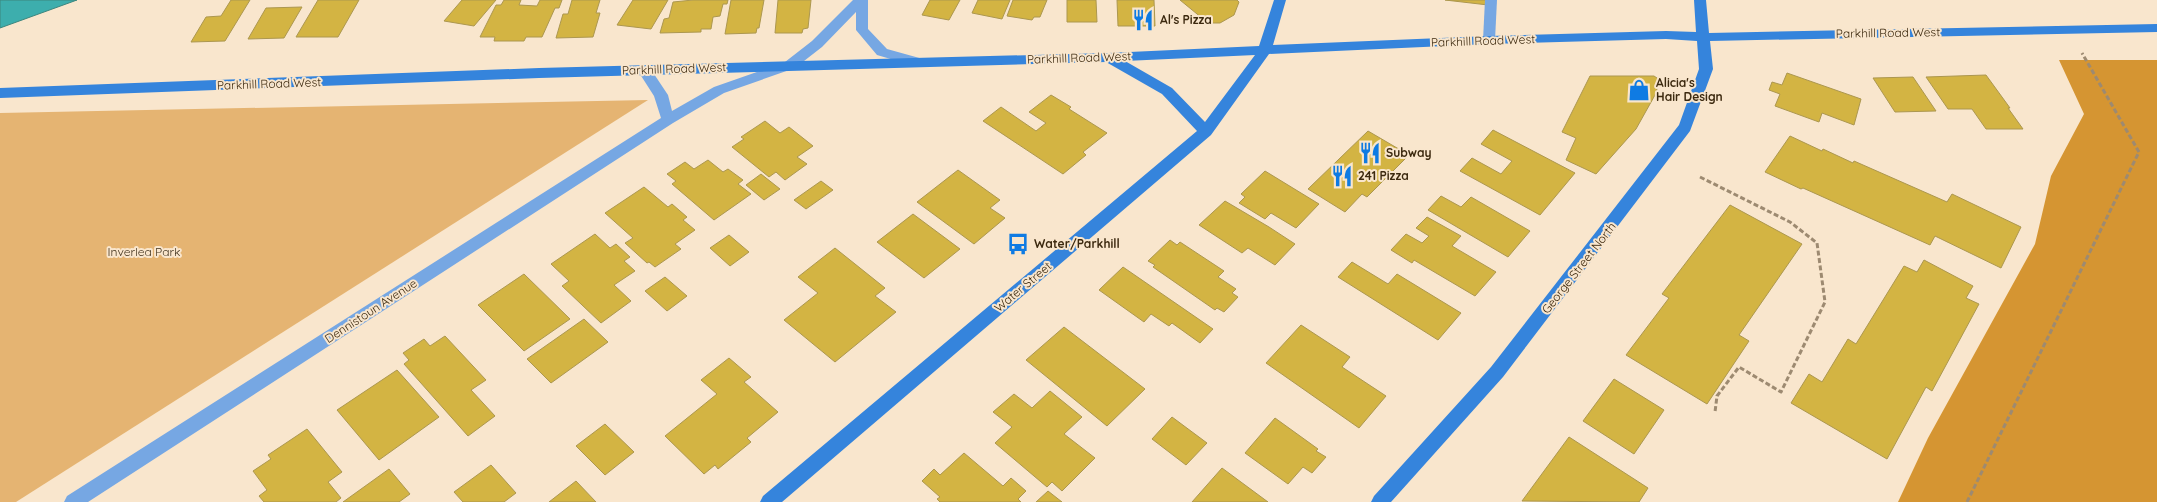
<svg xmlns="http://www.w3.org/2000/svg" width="2157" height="502" viewBox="0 0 2157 502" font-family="Quicksand,sans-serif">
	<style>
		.green { fill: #e5b472 }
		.forest { fill: #d59532 }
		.water { fill: #3daead; stroke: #3d867e }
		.building { fill: #d3b443; stroke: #ac974f }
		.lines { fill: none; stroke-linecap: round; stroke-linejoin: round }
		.path { stroke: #9d8a71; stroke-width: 3; stroke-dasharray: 5 2.5; stroke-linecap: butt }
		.lane { fill: #76a7e3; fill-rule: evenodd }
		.street { fill: #76a7e3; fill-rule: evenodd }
		.secondary { fill: #3584dc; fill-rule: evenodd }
		.labels { text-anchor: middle; stroke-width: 4; stroke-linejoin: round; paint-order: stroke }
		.poi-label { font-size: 12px; font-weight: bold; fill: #3c290f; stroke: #f9e6cd; text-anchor: start }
		.street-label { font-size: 12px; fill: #3c290f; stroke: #f9e6cd }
		.park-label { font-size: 12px; fill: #41321d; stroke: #f9e6cd }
	</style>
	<rect width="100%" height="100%" fill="#f9e6cd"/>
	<!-- green -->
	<path class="green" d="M648,100L16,502H0V113Z"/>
	<!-- forest -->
	<path class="forest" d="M2059,60H2157V502H1898L1928,438L2035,244L2051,176L2084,114Z"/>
	<!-- water -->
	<path class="water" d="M0,0H77L0,28Z"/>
	<!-- building -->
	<path class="building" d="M231,0H250L225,41L191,42L206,17L221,16Z
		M318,0H359L338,37H296Z
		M462,0H496L474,26L444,21Z
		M504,0H521L519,5L537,6L540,0H562L559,8H555L542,37H526L524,41H494L495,37H480L496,5H501Z
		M572,0H600L596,13H600L593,37L556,38L563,14H568Z
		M633,0H668L651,29L617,25Z
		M693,0H728L727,4H723L720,16L713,17L711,29H701V32L660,33L664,19L669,18L673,2Z
		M731,0H764L759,28H757L756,33L725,34Z
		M778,0H811L808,28L803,29L802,33H775Z
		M930,0H960L949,20L922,15Z
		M978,0H1010L1002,19L972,13Z
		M1013,0H1047L1040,17H1034L1032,20L1007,16Z
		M1067,0H1096L1097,22H1067Z
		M1117,0H1154L1155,26H1118Z
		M1180,0H1237L1239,2L1234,15L1220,23H1208Z
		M1445,0H1488V5Z
		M302,7L284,38L248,39L266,8Z
		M1787,73L1861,99L1854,125L1822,113L1819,122L1775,106L1780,94L1769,90L1772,82L1782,85Z
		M1986,75L2010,108H2008L2023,129H1986L1972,109H1948L1926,77Z
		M1590,76H1654L1660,80L1655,95L1636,129L1596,174L1566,160L1576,138L1562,132Z
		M1913,77L1936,111L1895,112L1873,78Z
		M1051,95L1071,107L1069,109L1107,133L1083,152L1086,155L1063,174L983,121L1001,107L1036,131L1046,123L1029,112Z
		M765,121L780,133L789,127L813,146L797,157L807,164L785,180L776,172L769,177L732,147L744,139L741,137Z
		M1493,130L1575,173L1540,215L1460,171L1472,158L1501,174L1512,161L1481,144Z
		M1368,131L1409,155L1367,197L1362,194L1345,212L1308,189Z
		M1790,136L1822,151L1823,149L1853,163L1854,161L1947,202L1952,194L2021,227L2001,268L1935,236L1930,245L1803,188L1801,189L1765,172Z
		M708,160L723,172L728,169L743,180L738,184L751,194L714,220L672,184L676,181L667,174L685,162L694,169Z
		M958,170L1000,200L990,208L1005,218L974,244L917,202Z
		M1265,171L1319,204L1296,228L1271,213L1265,219L1239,203L1245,197L1241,194Z
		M761,174L780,189L764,200L746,185Z
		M821,181L833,190L806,209L794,200Z
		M644,187L668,207L672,204L687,217L683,220L695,230L675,244L681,249L655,267L649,262L647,263L625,243L633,238L605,213Z
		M1441,196L1461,207L1471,197L1530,231L1508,257L1428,210Z
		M1225,201L1269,227L1295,244L1275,265L1248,248L1242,253L1199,225Z
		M1730,205L1802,244L1739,335L1749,341L1707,404L1626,355L1669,298L1662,294Z
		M913,214L960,249L924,278L877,242Z
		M1427,217L1461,236L1452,246L1496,272L1475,296L1414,260L1412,263L1391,250L1406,234L1422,243L1429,236L1416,228Z
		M595,234L610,248L616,244L630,257L624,261L635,271L614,285L631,301L601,323L562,286L569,281L551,264Z
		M729,235L749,252L730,266L710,248Z
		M1170,240L1177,245L1180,242L1224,271L1218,277L1236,289L1232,293L1238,297L1224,312L1217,308L1215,310L1153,267L1155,265L1148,261Z
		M835,248L885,288L875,296L896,312L835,362L784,320L818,293L798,277Z
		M1924,260L1973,286L1966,298L1979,304L1932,391L1926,387L1887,459L1791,403L1809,374L1822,382L1848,339L1856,344L1904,266L1917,272Z
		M1352,262L1388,284L1397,274L1461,313L1438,340L1338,277Z
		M1123,267L1213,329L1200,343L1172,323L1169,326L1151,314L1144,322L1099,290Z
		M524,274L570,319L524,351L478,305Z
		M665,277L687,296L667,311L645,291Z
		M584,319L608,342L551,383L527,359Z
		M1301,325L1350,357L1342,367L1386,396L1359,428L1266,363Z
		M1064,327L1145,389L1107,426L1026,360Z
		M445,336L486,380L471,390L495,416L468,436L404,364L409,360L403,353L424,339L430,346Z
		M729,358L751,377L744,382L778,412L747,438L751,442L718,469L715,465L704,474L665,436L717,394L701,380Z
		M397,370L439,417L379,460L337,410Z
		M1614,379L1664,410L1634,454L1583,421Z
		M1050,391L1082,417L1064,434L1095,458L1062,491L1052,482L1047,487L995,443L1012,427L993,412L1014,394L1032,408Z
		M1172,417L1207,443L1186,465L1152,439Z
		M1275,418L1318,449L1316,451L1326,457L1312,473L1303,467L1288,484L1245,453Z
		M605,424L634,452L605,475L576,446Z
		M307,429L342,472L328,482L341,498L336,502H264L259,496L267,490L253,471L271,459L268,455Z
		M1569,437L1648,488L1639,502L1522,501Z
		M964,453L1003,486L1011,478L1026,491L1018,499L1021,502H940L937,499L940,497L922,481L934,469L940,475Z
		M491,465L516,493L504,502H463L454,492Z
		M1222,468L1268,502H1192Z
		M389,469L410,494L399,502H343Z
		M576,481L596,502H549Z
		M1048,491L1062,502H1036Z"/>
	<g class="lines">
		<!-- path -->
		<path class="path" d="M1700,177L1790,222L1817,243L1825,302L1781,392L1739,367L1717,396L1715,412
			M1967,502L2139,152L2082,53"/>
		<!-- lane -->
		<path class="lane" d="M1485,0H1497L1495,40L1489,44L1483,40Z"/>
		<!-- street -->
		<path class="street" d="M853,0H868V29L887,49L923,59L925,62L923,65L918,67L877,55L856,30V12L822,47L795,68L724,93L673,123L88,502H64L67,496L661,118L654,96L638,71L640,68H650L668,95L672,111L714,87L785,62L812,41Z"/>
		<!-- secondary -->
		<path class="secondary" d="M1274,0H1286L1273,45L1489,36L1666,31L1696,32L1694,0H1706L1709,33L2157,24V32L1710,41L1713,69L1690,131L1503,377L1391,502H1371L1374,496L1491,367L1679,125L1699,69L1697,41L1666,39L1489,44L1269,54L1211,135L782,502H760L763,496L1197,131L1162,94L1106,62L539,78L0,98V88L539,68L1108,53L1259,46ZM1255,55L1205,122L1172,88L1125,61Z"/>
	</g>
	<!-- icons -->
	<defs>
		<g id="restaurant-bare" transform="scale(1.725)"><path d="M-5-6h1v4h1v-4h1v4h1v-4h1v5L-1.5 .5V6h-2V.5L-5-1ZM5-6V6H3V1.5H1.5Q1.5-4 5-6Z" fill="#0f7be3" stroke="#f9e6cd" stroke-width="2.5" paint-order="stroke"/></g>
		<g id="shop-bare" transform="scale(1.725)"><path d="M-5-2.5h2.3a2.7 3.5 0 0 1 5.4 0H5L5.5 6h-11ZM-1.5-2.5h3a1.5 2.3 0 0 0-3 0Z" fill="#0f7be3" stroke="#f9e6cd" stroke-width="2.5" paint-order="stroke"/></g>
		<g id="bus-bare" transform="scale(1.725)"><path d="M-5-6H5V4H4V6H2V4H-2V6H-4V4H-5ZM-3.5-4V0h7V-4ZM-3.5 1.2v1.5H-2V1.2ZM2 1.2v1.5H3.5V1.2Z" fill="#0f7be3" stroke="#f9e6cd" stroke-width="2.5" paint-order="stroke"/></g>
	</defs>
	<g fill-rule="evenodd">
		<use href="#restaurant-bare" x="1143" y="20"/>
		<use href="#shop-bare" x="1639" y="90"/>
		<use href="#restaurant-bare" x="1370" y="153"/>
		<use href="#restaurant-bare" x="1342" y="176"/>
		<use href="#bus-bare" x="1018" y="244"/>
	</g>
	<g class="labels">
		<!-- poi labels -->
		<g class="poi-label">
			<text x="1160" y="24">Al's Pizza</text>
			<text x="1656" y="87">Alicia's<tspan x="1656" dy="14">Hair Design</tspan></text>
			<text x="1386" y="157">Subway</text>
			<text x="1358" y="180">241 Pizza</text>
			<text x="1034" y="248">Water/Parkhill</text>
		</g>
		<!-- street labels -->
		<g class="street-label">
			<text transform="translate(1888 33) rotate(-1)" y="4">Parkhill Road West</text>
			<text transform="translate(1483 41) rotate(-2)" y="4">Parkhill Road West</text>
			<text transform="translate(1079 58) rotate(-2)" y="4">Parkhill Road West</text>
			<text transform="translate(674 69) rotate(-2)" y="4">Parkhill Road West</text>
			<text transform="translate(269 84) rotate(-2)" y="4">Parkhill Road West</text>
			<text transform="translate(1579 268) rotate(-52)" y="4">George Street North</text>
			<text transform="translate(1023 287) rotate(-40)" y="4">Water Street</text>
			<text transform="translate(371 311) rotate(-33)" y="4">Dennistoun Avenue</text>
		</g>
		<!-- park labels -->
		<g class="park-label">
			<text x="144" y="256">Inverlea Park</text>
		</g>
	</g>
</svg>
